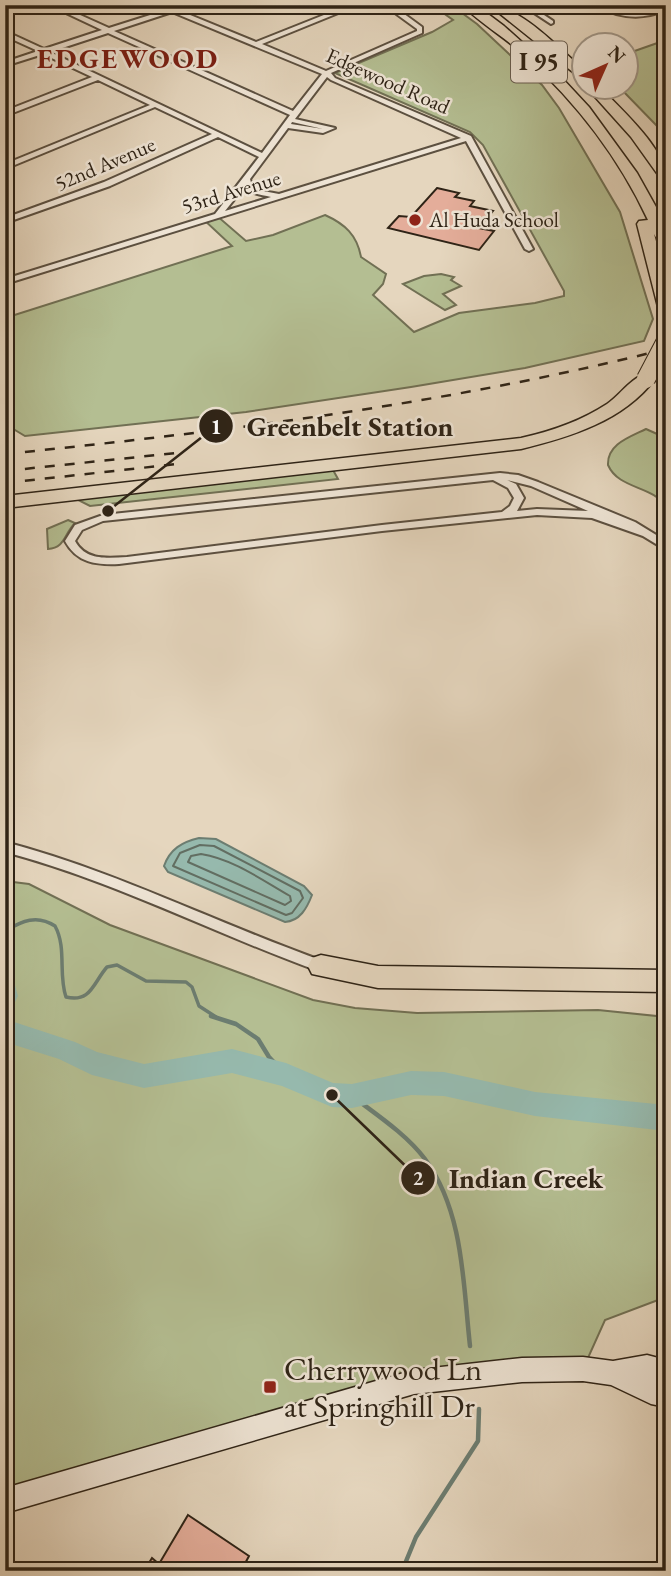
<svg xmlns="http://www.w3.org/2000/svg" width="671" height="1576" viewBox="0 0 671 1576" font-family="'EB Garamond',serif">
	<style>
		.green { fill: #b4be92; stroke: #717054; stroke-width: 2 }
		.water { fill: #96b9ad; stroke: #6c7d71; stroke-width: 2 }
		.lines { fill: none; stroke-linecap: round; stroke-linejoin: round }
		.shore { stroke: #626e62; stroke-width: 2 }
		.stream-far2 { stroke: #6c7d71; stroke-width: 2.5 }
		.stream-far1 { stroke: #6c7d71; stroke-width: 3.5 }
		.stream { stroke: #6c7d71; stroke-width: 4.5 }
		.river { fill: #96b9ad; fill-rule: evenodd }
		.building { fill: #e4ad9a; stroke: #2e2316; stroke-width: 2 }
		.street-casing { stroke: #5c5040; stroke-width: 4 }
		.secondary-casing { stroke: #2e2316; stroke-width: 3 }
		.highway-casing { stroke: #2e2316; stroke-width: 3 }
		.street { fill: #eee4d5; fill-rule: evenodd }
		.secondary { fill: #eee4d5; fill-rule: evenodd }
		.highway { fill: #e5d6be; fill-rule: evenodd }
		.rail { stroke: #2e2316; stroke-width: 2.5; stroke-dasharray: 10 10; stroke-linecap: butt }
		.highway-bridge-casing { stroke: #2e2316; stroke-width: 20; stroke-linecap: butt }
		.highway-bridge { stroke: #e5d6be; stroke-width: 18 }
		.poi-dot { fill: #8f2418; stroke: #eee4d5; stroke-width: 2.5 }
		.labels { text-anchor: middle; stroke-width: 5; stroke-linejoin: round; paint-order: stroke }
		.far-street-label { font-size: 21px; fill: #2e2316; stroke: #eee4d5 }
		.far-poi-label { font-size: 21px; fill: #2e2316; stroke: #eee4d5; text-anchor: start }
		.shield { fill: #eee4d5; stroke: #685d4f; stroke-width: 2 }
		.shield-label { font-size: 24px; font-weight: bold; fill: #2e2316 }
		.far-district-label { font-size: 28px; font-weight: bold; letter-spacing: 2px; fill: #7a1f14; stroke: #eee4d5 }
		.near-poi-label { font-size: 32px; fill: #2e2316; stroke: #eee4d5; text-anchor: start }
		.leader { fill: none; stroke: #2e2316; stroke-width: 2.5 }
		.callout-dot { fill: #2e2316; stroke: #eee4d5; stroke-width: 2.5 }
		.mark-label { font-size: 21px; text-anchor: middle; font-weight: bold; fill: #fff }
		.callout-label { font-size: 28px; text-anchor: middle; font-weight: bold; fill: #2e2316; stroke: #eee4d5; stroke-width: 5; stroke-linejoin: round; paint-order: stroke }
	</style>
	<rect width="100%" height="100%" fill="#e5d6be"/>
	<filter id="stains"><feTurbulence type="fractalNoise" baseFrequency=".00286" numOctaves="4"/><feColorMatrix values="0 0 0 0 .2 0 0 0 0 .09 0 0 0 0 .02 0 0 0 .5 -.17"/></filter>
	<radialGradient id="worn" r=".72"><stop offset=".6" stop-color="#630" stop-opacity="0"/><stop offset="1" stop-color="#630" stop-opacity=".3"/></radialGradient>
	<!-- green -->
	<path class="green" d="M432,5H451L477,24L542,85L559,108L620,212L653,319L644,341L525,368L411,387L246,412L25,436L5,424V318L232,246L203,219L216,215L246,241L273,235L325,215C345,224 357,235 361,257L386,274L383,284L373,295L414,332L459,313L535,303L564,296V291L483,145L470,132L335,73L432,32L453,20Z
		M666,40V128L658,127L620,88H626V54Z
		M441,274L454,277L451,280L461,286L443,294L456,305L445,310L403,284L424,276Z
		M646,429L666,438V507C653,485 619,490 608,465C607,444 630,437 646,429Z
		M333,470L338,479L90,506L74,498Z
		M68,520L75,523C64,534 65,548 48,549L47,529Z
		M5,881L29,884L110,925L313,1000L355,1008L417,1013L598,1010L666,1017V1297L605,1320L583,1369L474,1373L5,1501Z"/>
	<!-- water -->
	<path class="water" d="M199,838L216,839L304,886L312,895C307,908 300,921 285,922L168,872L164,866C170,849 182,842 199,838Z"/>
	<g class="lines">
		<!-- shore -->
		<path class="shore" d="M200,845L214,846L300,891L303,898L292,913L286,915L173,866L180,853Z
			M201,854C233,859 262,880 290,896L291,901L285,905L188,862L191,856Z"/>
		<!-- stream-far2 -->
		<path class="stream-far2" d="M5,431L14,430"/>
		<!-- stream-far1 -->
		<path class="stream-far1" d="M5,931C22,921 37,914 55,926C67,948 58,974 66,997C91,1003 93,983 107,967L117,965L146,981L186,982L192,987L199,1006L216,1017"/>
		<!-- stream -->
		<path class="stream" d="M211,1016L236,1024L258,1039L269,1057L286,1075
			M5,1034L7,1032
			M352,1096C377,1115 406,1134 425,1159C464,1212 463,1284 470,1346
			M402,1571L416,1537L478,1441L479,1409"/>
		<!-- river -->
		<path class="river" d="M5,979L14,982L18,996L14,1004L5,1007Z
			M5,1019L75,1042L97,1052L144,1064L232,1049L286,1063L333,1083L352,1084L411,1071L444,1072L535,1092L666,1105V1131L535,1116L444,1096L411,1095L352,1108L332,1107L282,1086L232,1073L144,1088L92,1075L59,1059L5,1042Z"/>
	</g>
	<!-- building -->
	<path class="building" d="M437,188L459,193L455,197L474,201L470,206L493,211L479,228L494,231L479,250L388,228L399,216L411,217Z
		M188,1515L249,1556L241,1571H144L152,1558L159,1564Z"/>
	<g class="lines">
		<!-- street casing -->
		<g class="street-casing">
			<path id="street" d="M49,5H58L109,28L166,10L157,5L177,8L178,10L256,42L349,5H358L262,44L326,71L417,31V29L384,5H392L422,27V33L331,73L335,78L471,136L533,249L529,251L525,249L466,141L5,284V279L215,214L259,157L218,137L110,186L5,223V218L104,182L212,134L155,107L5,169V164L150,105L98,80L5,116V111L92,77L43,54L5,66V62L38,51L5,36V31L44,49L102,30ZM172,12L322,74L293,111L114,31ZM108,33L290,115L262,153L50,52ZM327,77L331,80L461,138L279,194L263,191L252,186L250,179L288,128L323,133L335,128L295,119ZM292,122L323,129L291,124ZM245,186C250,194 262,195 271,197L225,211Z
				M522,5H530L537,10L561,5H575L541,13L553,21V23L551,24Z
				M595,5C605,5 612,9 622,12C638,16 651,12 666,6V10C641,21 618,18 595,5Z
				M500,473L518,475L538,482L635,522L666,541V550L643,536L592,518L537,515L382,531L119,564C96,565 77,563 65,541L75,525L103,515ZM493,480L508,488L514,498L510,506L502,512L382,525L127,557C107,558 86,561 75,541L82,530L103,521ZM507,480L531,486L588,511L537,509L517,511L524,498L516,484Z
				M5,842C116,871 218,924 326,962L328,966L326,970L321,972C215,934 115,881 5,852Z"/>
		</g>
		<!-- secondary casing -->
		<g class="secondary-casing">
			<path id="secondary" d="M647,1355L666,1360V1407L651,1404L611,1385L583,1381L522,1382L414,1394L5,1513V1488L414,1370L522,1358L583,1357L613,1361Z"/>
		</g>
		<!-- highway casing -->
		<g class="highway-casing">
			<path id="highway" d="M462,5H476L504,26L562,78L589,107L637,173L656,207L666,227V247L661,246L654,234L666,277V312L658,307L637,224L639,221L648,220C619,158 576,102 525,56C506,38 481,24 462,5Z
				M489,5C519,5 561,50 584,70V81Z
				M587,88H601C622,111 666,148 666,180L661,179L631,137Z
				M646,374L652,375L655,379C623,421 570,437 521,449L5,508V496L521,438C552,431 581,421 607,404C620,395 632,377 646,374Z
				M321,955L378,966L666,970V992L378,988L312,974L308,966L312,958Z"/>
		</g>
		<!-- street -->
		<use href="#street" class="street"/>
		<!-- secondary -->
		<use href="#secondary" class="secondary"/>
		<!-- highway -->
		<use href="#highway" class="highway"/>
		<!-- rail -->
		<path class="rail" d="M5,454C228,431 448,404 666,349
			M5,471L176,453
			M5,483L177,464"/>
		<!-- highway-bridge casing -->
		<g class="highway-bridge-casing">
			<path id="highway-bridge" d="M646,379L666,341"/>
		</g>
		<!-- highway-bridge -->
		<use href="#highway-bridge" class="highway-bridge"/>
	</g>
	<!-- markers -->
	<g class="poi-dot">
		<circle cx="415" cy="220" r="7"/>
		<rect x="263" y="1380" width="14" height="14" rx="3.5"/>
	</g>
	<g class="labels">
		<!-- far-street labels -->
		<g class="far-street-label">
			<text transform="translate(388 81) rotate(24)" y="7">Edgewood Road</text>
			<text transform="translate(105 164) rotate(-23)" y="7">52nd Avenue</text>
			<text transform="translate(231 192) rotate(-17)" y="7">53rd Avenue</text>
		</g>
		<!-- far-poi labels -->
		<g class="far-poi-label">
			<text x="429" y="227">Al Huda School</text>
		</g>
		<!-- shield labels -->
		<rect class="shield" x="511" y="41.5" width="56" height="41" rx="5"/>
		<g class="shield-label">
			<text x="539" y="70">I 95</text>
		</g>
		<!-- far-district labels -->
		<g class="far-district-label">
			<text x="128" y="68">EDGEWOOD</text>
		</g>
		<!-- near-poi labels -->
		<g class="near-poi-label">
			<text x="284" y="1380">Cherrywood Ln<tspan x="284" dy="37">at Springhill Dr</tspan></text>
		</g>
	</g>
	<!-- callouts -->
	<path class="leader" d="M108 511L216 426M332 1095L418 1178"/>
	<g class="callout-dot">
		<circle cx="108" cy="511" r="7"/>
		<circle cx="332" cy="1095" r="7"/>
		<circle cx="216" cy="426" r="18"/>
		<circle cx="418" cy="1178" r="18"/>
	</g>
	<g class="mark-label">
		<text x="216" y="434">1</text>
		<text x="418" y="1185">2</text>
	</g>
	<g class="callout-label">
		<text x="350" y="436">Greenbelt Station</text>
		<text x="526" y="1188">Indian Creek</text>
	</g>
	<!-- margin -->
	<rect width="671" height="1576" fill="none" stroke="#e5d6be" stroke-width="28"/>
	<rect x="7" y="7" width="657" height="1562" fill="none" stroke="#2e2316" stroke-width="3.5"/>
	<rect x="14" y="14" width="643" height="1548" fill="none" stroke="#2e2316" stroke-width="2"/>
	<!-- north arrow -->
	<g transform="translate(605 66) rotate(45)"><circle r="33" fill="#eee4d5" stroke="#a19789" stroke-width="2"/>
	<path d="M0-5L12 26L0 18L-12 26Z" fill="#8f2418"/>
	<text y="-10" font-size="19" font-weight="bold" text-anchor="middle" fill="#2e2316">N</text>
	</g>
	<rect width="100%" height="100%" filter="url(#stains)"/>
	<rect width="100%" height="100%" fill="url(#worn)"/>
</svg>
